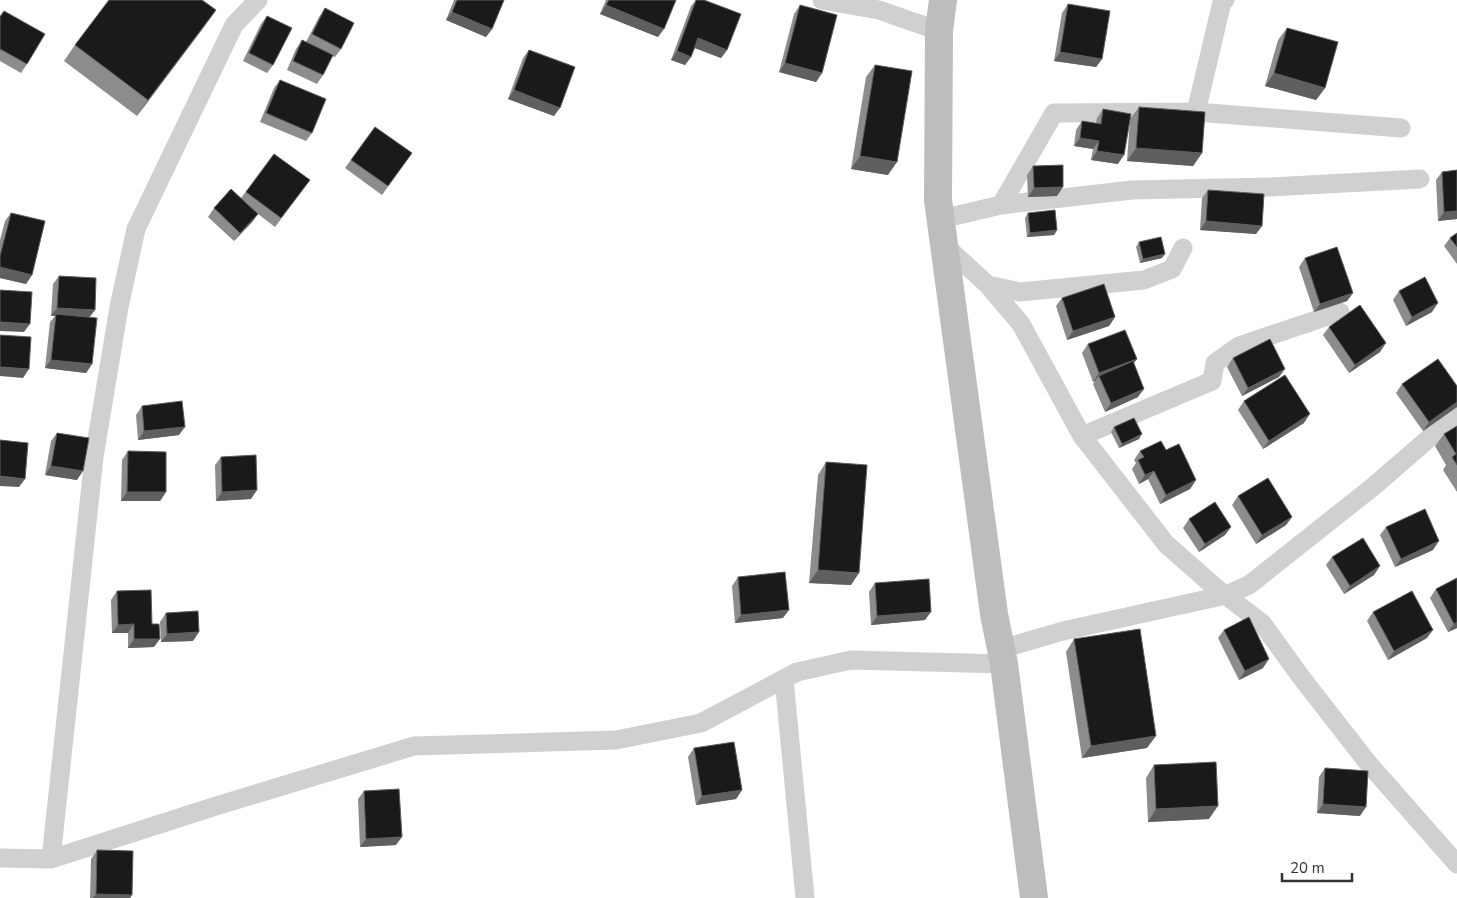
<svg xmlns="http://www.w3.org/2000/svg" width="1457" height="898" viewBox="0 0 1457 898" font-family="'Nunito Sans',sans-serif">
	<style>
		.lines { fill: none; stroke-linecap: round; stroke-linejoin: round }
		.street { stroke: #d0d0d0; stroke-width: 19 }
		.secondary { stroke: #bdbdbd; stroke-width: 28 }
		.wall { fill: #8c8c8c }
		.shaded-wall { fill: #5f5f5f }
		.building { fill: #1a1a1a; stroke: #5f5f5f }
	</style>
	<rect width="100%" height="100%" fill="#fff"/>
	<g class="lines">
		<!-- street -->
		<path class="street" d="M822,0L879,10L939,31
			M1196,112L1222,2L1225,0
			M1001,205L1054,113L1196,112L1401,128
			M941,219L1001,205L1132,190L1270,187L1420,179
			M944,245L988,285L1021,324L1082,436L1166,544L1216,588L1262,623L1301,677L1368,763L1457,864
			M988,285L1020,292L1144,280L1172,269L1183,248
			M1082,436L1212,381L1215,363L1239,346L1340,312
			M1001,649L1063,631L1226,595L1249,585L1374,486L1457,414
			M784,679L805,898
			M0,858L51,859L216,806L414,746L616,740L701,723L797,672L851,660L1004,664
			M51,859L94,457L119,307L136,229L234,25L258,0"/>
		<!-- secondary -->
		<path class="secondary" d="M943,0L939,31L938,200L994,614L1004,664L1034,898"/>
	</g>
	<!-- wall -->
	<path class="wall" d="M454,0H504L492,29L486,37L446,20Z
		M606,0H676L658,37L600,14Z
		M696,0H704L727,50L721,58L695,48L691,57L685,65L671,60L691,6Z
		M1068,4L1102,59L1096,67L1054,61L1062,13Z
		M800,5L822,73L816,82L779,72L794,14Z
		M325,8L341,49L335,57L332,56L323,75L317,84L287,70L296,49L302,40L306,42L319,17Z
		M216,10L137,116L64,61L75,45Z
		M4,11L27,64L21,73L0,61V16Z
		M267,16L273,65L267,73L243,61L261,24Z
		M1287,28L1325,88L1316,100L1265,86L1278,40Z
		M529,50L554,116L508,99L523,58Z
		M875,65L888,175L851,169L866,77Z
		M280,80L312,133L306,141L260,122L274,88Z
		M1139,107L1202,153L1193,166L1127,161L1130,119Z
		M1103,109L1118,164L1091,160L1093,149L1074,146L1076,130L1082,121L1096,123L1097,118Z
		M375,127L412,153L382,195L345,168Z
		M274,154L310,180L275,227L258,214L252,222L234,241L208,217L214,208L241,198Z
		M1033,166L1057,196L1028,197L1027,175Z
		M1442,172L1457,219L1438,221L1436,180Z
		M1208,190L1262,226L1256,234L1200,230L1202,198Z
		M11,213L32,275L26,284L0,278V240L5,221Z
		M1028,213L1057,230L1054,235L1027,237L1025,218Z
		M1457,233V264L1444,246L1450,238Z
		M1139,242L1162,258L1140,263L1136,247Z
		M1305,258L1353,293L1347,301L1314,312L1299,267Z
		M59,276L89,317L92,364L86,373L45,368L50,322L55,316H51L53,284Z
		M1399,291L1432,312L1406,326L1393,300Z
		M1062,298L1115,317L1109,326L1067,340L1056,306Z
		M1329,327L1380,352L1349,373L1323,335Z
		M1088,344L1137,359L1133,363L1138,397L1105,412L1093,384L1095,381L1093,382L1082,353Z
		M1233,358L1279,377L1242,396L1227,367Z
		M1402,384L1457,386V407L1423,431L1396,393Z
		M1244,401L1304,423L1263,449L1238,410Z
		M142,406L179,435L138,440L136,415Z
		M1457,426V492L1443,470L1446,465L1435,446L1444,434Z
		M1114,427L1139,439L1119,448L1111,432Z
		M57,433L77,480L45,475L51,441Z
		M1166,450L1196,480L1190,489L1160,504L1148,479L1139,484L1132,469L1136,463L1134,460L1140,451Z
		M128,451L166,492L160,501H121L122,460Z
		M221,457L251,499L216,501L215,465Z
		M826,462L851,585L809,583L818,475Z
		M1238,496L1292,517L1286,525L1256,544L1232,505Z
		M1189,519L1231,527L1225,535L1199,552L1183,528Z
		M1386,527L1433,550L1395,567L1380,535Z
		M1332,557L1374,575L1344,594L1326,565Z
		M738,577L783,618L735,623L732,586Z
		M1457,578V628L1448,632L1430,598L1436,589Z
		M875,583L925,620L871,625L869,592Z
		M117,591L152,624L154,647L128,648V633H112L111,600Z
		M1373,612L1427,638L1388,660L1367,621Z
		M166,613L193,641L161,642L160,622Z
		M1224,630L1263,668L1239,680L1218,638Z
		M1074,639L1147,748L1082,758L1066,652Z
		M694,748L742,790L736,799L696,805L688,757Z
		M1154,765L1209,819L1148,822L1146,778Z
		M1325,768L1360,816L1317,813L1319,777Z
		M364,791L396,845L360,847L358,799Z
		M97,850L132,895L130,898H90L91,859Z"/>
	<!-- shaded-wall -->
	<path class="shaded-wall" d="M606,5L664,29L658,37L600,14Z
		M216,10L204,27L137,116L148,100Z
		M452,12L492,29L486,37L446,20Z
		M698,38L727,50L721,58L692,47Z
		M677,51L691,57L685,65L671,60Z
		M1060,52L1102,59L1096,67L1054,61Z
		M785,63L822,73L816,82L779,72Z
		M1274,73L1325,88L1316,100L1265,86Z
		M514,90L560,108L554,116L508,99Z
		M1080,138L1099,141L1093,149L1074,146Z
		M1136,148L1202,153L1193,166L1127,161Z
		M1097,151L1124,155L1118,164L1091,160Z
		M860,156L897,162L888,175L851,169Z
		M1063,187L1057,196L1028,197L1034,188Z
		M1457,211V219L1438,221L1444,212Z
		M258,214L252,222L234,241L240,233Z
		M1206,221L1262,226L1256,234L1200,230Z
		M1057,230L1054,235L1027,237L1030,233Z
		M1165,254L1162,258L1140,263L1143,259Z
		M0,267L32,275L26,284L0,278Z
		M1353,293L1347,301L1314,312L1320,304Z
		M1438,303L1432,312L1406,326L1412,317Z
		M57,308L95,310L89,318L56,314L55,316H51Z
		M1115,317L1109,326L1067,340L1073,331Z
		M0,322L30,324L24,332L0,331Z
		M1386,343L1380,352L1349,373L1355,365Z
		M1137,359L1131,367L1099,376L1095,381L1093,382L1099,373Z
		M51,360L92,364L86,373L45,368Z
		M0,367L29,369L23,378L0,376Z
		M1285,369L1279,377L1242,396L1248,388Z
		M1144,389L1138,397L1105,412L1111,403Z
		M1457,402V407L1423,431L1429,422Z
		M1310,414L1304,423L1263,449L1269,441Z
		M185,427L179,435L138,440L144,431Z
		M1142,434L1139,439L1119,448L1122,444Z
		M51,466L83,471L77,480L45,475Z
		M1154,471L1148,479L1139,484L1145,475Z
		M0,476L25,479L19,487L0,486Z
		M1196,480L1190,489L1160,504L1166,495Z
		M257,490L251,499L216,501L222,492Z
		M127,492H166L160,501H121Z
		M1292,517L1286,525L1256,544L1262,535Z
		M1231,527L1225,535L1199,552L1205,544Z
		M1439,541L1433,550L1395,567L1401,559Z
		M1380,566L1374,575L1344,594L1350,586Z
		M818,570L859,573L851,585L809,583Z
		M789,610L783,618L735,623L741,615Z
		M931,612L925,620L871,625L877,616Z
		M1457,622V628L1448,632L1454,624Z
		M134,624L128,633H112L118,625Z
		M1433,630L1427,638L1388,660L1394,651Z
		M199,632L193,641L161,642L167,634Z
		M134,639H160L154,647L128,648Z
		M1269,659L1263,668L1239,680L1245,671Z
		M1156,736L1147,748L1082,758L1091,746Z
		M742,790L736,799L696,805L702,796Z
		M1323,804L1366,807L1360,816L1317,813Z
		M1218,806L1209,819L1148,822L1156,809Z
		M402,837L396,845L360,847L366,839Z
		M96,894L132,895L130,898H93Z"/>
	<!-- building -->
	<path class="building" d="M109,0H202L216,10L148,100L75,45Z
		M457,0H504L492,29L452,12Z
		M609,0H676L664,29L606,5Z
		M696,0H704L741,14L727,50L698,38L691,57L677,51Z
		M1068,4L1110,11L1102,59L1060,52Z
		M800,5L837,15L822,73L785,63Z
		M325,8L354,23L341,49L312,34Z
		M4,11L45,34L27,64L0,49V17Z
		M267,16L292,28L273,65L249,53Z
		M1287,28L1338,42L1325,88L1274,73Z
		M302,40L333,55L323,75L293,61Z
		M529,50L575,67L560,108L514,90Z
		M875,65L912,71L897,162L860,156Z
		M280,80L326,99L312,133L266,113Z
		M1139,107L1205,112L1202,153L1136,148Z
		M1103,109L1131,114L1124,155L1097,151L1099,141L1080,138L1082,121L1101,124Z
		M375,127L412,153L388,186L351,160Z
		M274,154L310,180L281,218L246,192Z
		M1063,165V187L1034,188L1033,166Z
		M1457,170V211L1444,212L1442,172Z
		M231,189L258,214L240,233L214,208Z
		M1208,190L1264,194L1262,226L1206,221Z
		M1055,210L1057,230L1030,233L1028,213Z
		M11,213L45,221L32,275L0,267V256Z
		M1457,233V247L1450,238Z
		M1161,237L1165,254L1143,259L1139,242Z
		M1337,247L1353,293L1320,304L1305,258Z
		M59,276L96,278L95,310L57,308Z
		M1425,277L1438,303L1412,317L1399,291Z
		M1104,284L1115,317L1073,331L1062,298Z
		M0,290L32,292L30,324L0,322Z
		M1360,305L1386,343L1355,365L1329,327Z
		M56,314L97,318L92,364L51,360Z
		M1125,330L1137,359L1099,373L1088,344Z
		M0,335L31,337L29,369L0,367Z
		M1270,339L1285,369L1248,388L1233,358Z
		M1438,359L1457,386V402L1429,422L1402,384Z
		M1133,361L1144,389L1111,403L1099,376Z
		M1285,375L1310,414L1269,441L1244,401Z
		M182,401L185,427L144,431L142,406Z
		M1134,418L1142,434L1122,444L1114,427Z
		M1457,426V465L1452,457L1456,454L1444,434Z
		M57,433L89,438L83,471L51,466Z
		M0,440L28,443L25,479L0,476Z
		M1161,441L1166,450L1179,444L1196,480L1166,495L1154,471L1145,475L1138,460L1144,457L1140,451Z
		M128,451L166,452V492H127Z
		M256,455L257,490L222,492L221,457Z
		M826,462L867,465L859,573L818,570Z
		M1268,478L1292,517L1262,535L1238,496Z
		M1215,502L1231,527L1205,544L1189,519Z
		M1425,509L1439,541L1401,559L1386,527Z
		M1363,538L1380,566L1350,586L1332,557Z
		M785,572L789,610L741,615L738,577Z
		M1457,578V622L1454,624L1436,589Z
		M929,579L931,612L877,616L875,583Z
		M151,590L152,624H159L160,639H134V624L118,625L117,591Z
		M1412,591L1433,630L1394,651L1373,612Z
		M198,611L199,632L167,634L166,613Z
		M1249,617L1269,659L1245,671L1224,630Z
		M1140,629L1156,736L1091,746L1074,639Z
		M734,742L742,790L702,796L694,748Z
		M1216,762L1218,806L1156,809L1154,765Z
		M1325,768L1368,771L1366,807L1323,804Z
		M399,789L402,837L366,839L364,791Z
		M97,850L133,851L132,895L96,894Z"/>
	<!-- scale -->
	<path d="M1282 873v8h70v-8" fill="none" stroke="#333333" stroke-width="2.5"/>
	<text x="1290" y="873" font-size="15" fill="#333333" stroke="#ffffff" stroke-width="4" paint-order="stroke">20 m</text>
</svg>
